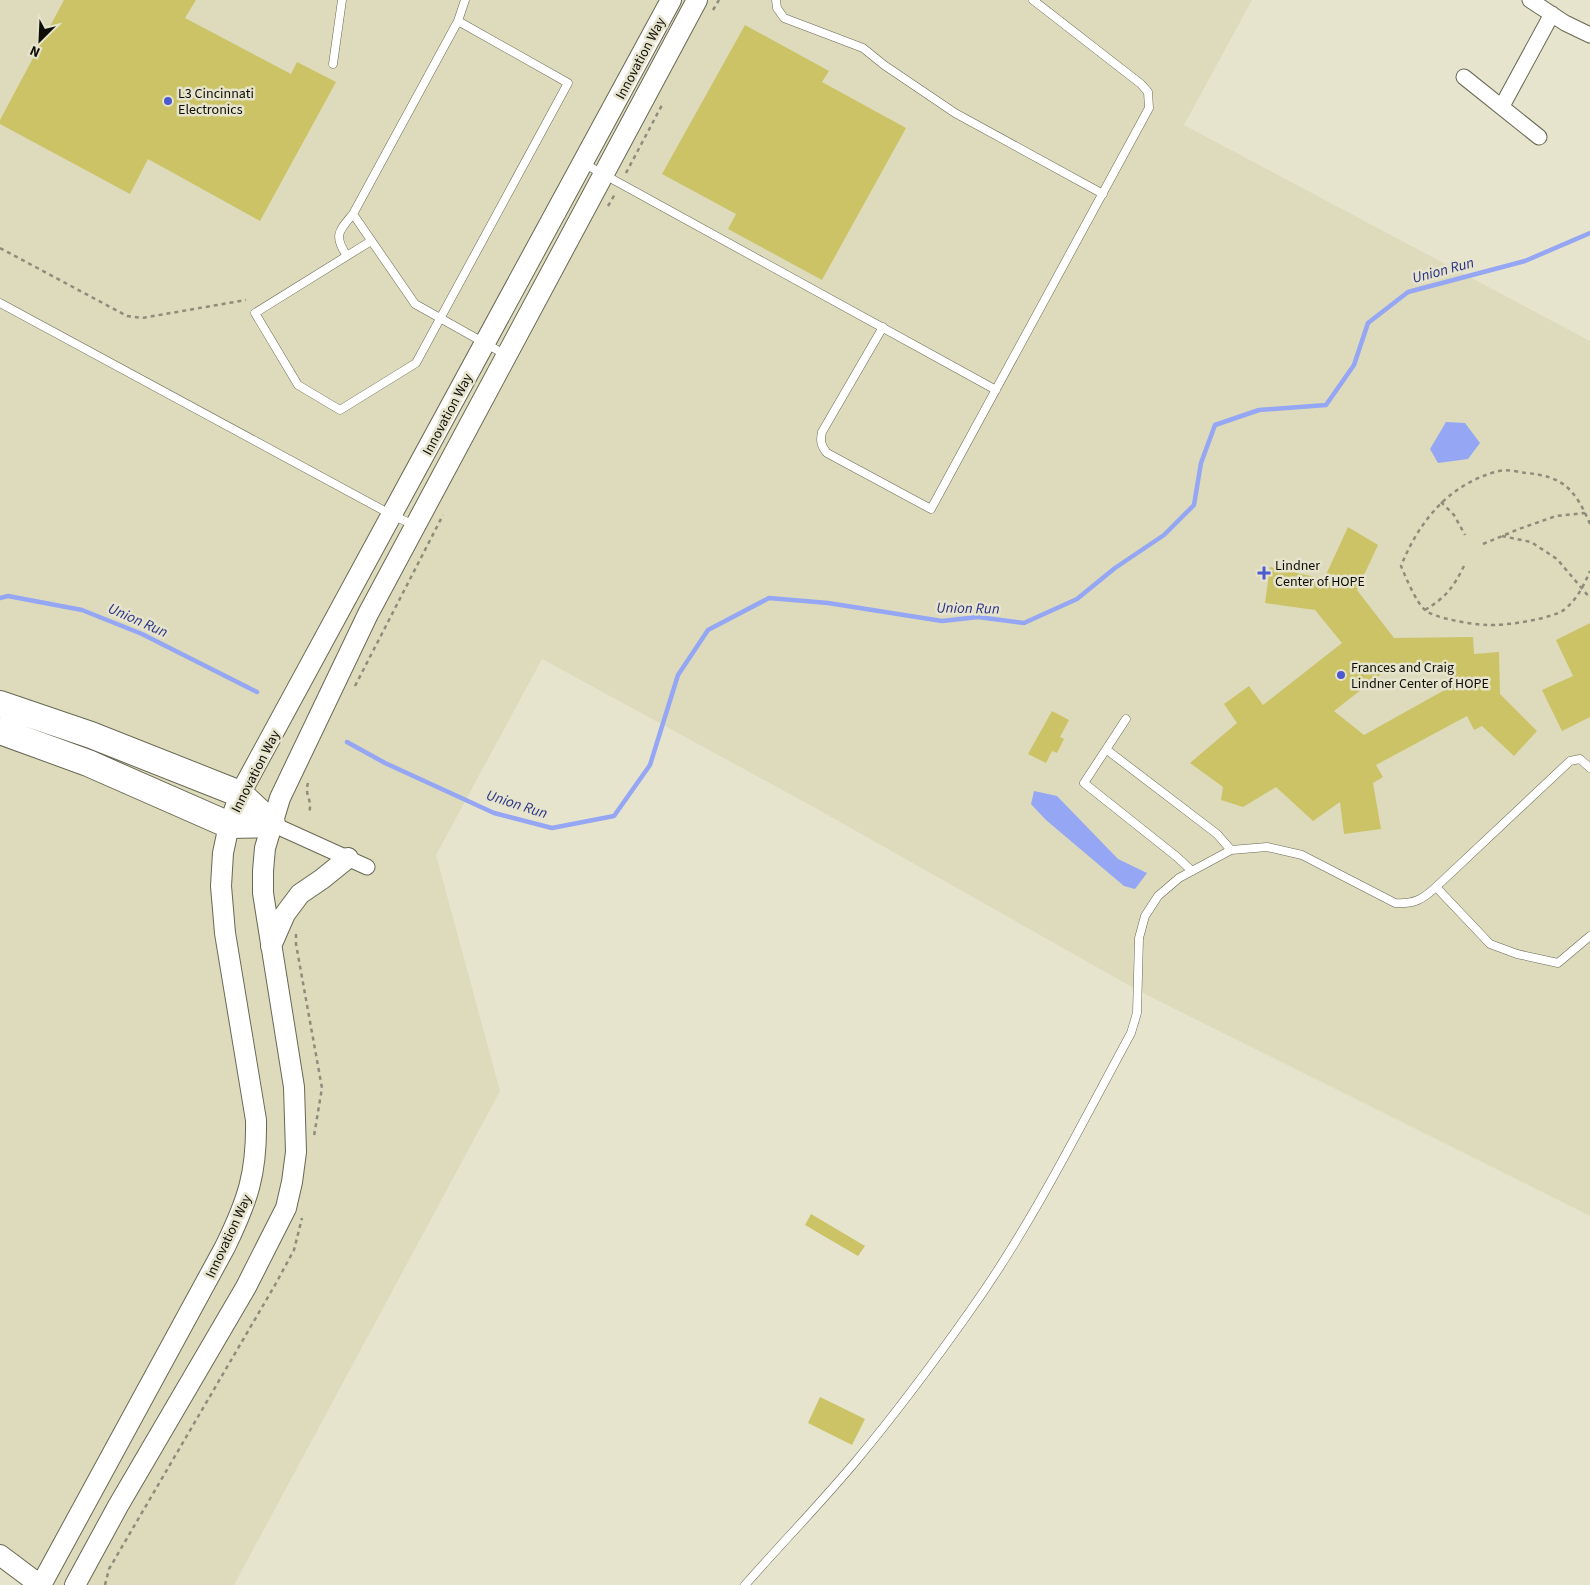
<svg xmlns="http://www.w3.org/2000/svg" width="1590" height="1585" viewBox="0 0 1590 1585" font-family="'Source Sans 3',sans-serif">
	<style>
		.built { fill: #dddbbc }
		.water { fill: #94a6f4 }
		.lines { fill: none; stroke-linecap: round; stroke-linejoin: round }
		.stream { stroke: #94a6f4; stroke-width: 4.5 }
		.building { fill: #cbc366; fill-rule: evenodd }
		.lane-casing { stroke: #696854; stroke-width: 9 }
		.street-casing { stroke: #696854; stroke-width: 17 }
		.secondary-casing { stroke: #696854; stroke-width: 22 }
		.highway-casing { stroke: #696854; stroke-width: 28 }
		.path { stroke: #8e8d7c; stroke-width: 2.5; stroke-dasharray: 4 4; stroke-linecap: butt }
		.lane { stroke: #fff; stroke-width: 8 }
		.street { stroke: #fff; stroke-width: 15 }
		.secondary { stroke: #fff; stroke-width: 20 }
		.highway { stroke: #fff; stroke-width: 26 }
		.poi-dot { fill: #4c59cf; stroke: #e6e4cd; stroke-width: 2 }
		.labels { text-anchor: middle; stroke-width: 5; stroke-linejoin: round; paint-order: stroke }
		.street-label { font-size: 14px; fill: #0f0e07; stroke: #e6e4cd }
		.poi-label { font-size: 14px; fill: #0f0e07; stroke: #e6e4cd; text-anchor: start }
		.water-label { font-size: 15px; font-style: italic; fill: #293088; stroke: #e6e4cd }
	</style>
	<rect width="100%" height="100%" fill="#e6e4cd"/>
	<!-- built -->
	<path class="built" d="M0,0H1252L1184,125L1590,341V1216L1139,991L810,805L542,659L436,855L500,1091L234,1585H40L0,1555Z"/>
	<!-- water -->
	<path class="water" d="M1446,422L1465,423L1480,443L1468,459L1438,463L1430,449Z
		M1034,791L1057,796L1118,859L1147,873L1135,889L1124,886L1046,820L1031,804Z"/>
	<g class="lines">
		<!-- stream -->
		<path class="stream" d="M0,598L8,596L82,610L142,634L257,692
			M347,742L385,763L494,813L552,828L614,816L650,765L678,675L708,630L769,598L828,603L942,621L978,617L1024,623L1077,599L1115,568L1164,535L1194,505L1201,463L1215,425L1259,410L1326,405L1354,365L1368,323L1408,292L1525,261L1590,233"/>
	</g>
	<!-- building -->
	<path class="building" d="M64,0H196L185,18L291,74L297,62L336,82L260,221L148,159L130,194L0,124V120Z
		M745,25L829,71L822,82L906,128L822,280L728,229L736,214L662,174Z
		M1348,527L1378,545L1357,590L1394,638L1473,637L1474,654L1499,652L1500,694L1537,731L1514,756L1482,726L1474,730L1467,716L1376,765L1383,777L1373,783L1381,829L1344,834L1340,802L1313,821L1276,787L1243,807L1221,800L1223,787L1190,763L1237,723L1224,704L1249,686L1263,705L1342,643L1315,610L1265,603L1270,567L1324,579ZM1448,663L1450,687L1364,735L1334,711L1394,664Z
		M1590,623V717L1562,731L1542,690L1573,676L1556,640Z
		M1052,711L1069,720L1060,737L1064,739L1057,753L1052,751L1046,763L1028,754Z
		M811,1214L865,1246L858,1256L805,1225Z
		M820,1397L865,1419L852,1445L808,1423Z"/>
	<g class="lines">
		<!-- lane casing -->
		<g class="lane-casing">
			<path id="lane" d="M776,0L777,8L784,18L863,48L884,65L955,113L1103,194
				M333,64L342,0
				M583,163L996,390
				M353,214L415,304L506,355
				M371,241L255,313L298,385L340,410L416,363L568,83L458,21
				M347,256C333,235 339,231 353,214L458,21L465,0
				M0,303L392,515L414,525
				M883,327L822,432C820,441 821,446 827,453L931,509L1149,108L1148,92L1141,84L1033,0
				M1126,719L1084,783L1177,857L1192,871
				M1107,750L1217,834L1231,850
				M1436,887L1490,944L1517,954L1558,963L1590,936
				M745,1585C782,1543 820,1504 856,1461C896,1413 934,1362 970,1311C1032,1224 1080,1127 1131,1033L1137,1013L1139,938L1145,916L1158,896L1179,878L1231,850L1267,847L1302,855L1395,903C1414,904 1422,900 1436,887L1570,761L1580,759L1590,768"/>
		</g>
		<!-- street casing -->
		<g class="street-casing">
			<path id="street" d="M1530,0L1565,23L1590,35
				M1464,77L1539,137
				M1502,106L1552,14
				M272,824L367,867"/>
		</g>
		<!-- secondary casing -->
		<g class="secondary-casing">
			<path id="secondary" d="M271,946L285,914L300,894L322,879L348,858
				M0,1555L40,1585
				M41,1585L225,1247C248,1200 257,1173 256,1120L225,933L221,886L223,853L229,825L240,794L671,0
				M75,1585L118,1506L246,1287L286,1208L292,1182L296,1152L294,1087L263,893V871L265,848L280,798L368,614L697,0"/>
		</g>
		<!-- highway casing -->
		<g class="highway-casing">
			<path id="highway" d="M0,704L91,735L240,794L272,824
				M0,731L88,763L229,825L272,824"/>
		</g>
		<!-- path -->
		<path class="path" d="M713,10L719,0
			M626,173L662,105
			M608,206L615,194
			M0,248L127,316L142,318L246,300
			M1441,502L1454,515L1465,535
			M1590,524C1576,491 1564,476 1526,473C1518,472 1507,469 1499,471C1450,483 1419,521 1401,566C1406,578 1416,602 1425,610C1433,618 1475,625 1487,625C1504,626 1553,619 1565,609C1578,598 1584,585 1590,571
			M1502,536L1531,542L1557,559L1590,598
			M1483,544L1519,529L1556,516L1585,513
			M1425,610C1446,597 1453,588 1464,566
			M355,686L443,515
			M308,783C304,796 313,799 309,813
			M296,934V944L322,1088L314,1136
			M105,1585L109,1569L275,1285L294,1250L302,1218"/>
		<!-- lane -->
		<use href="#lane" class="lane"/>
		<!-- street -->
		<use href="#street" class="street"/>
		<!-- secondary -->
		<use href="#secondary" class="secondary"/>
		<!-- highway -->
		<use href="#highway" class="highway"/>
	</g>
	<!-- markers -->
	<g class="poi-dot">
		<circle cx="168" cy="101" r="5"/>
		<path d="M1261.5 565.5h5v5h5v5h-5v5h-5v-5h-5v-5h5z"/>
		<circle cx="1341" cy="675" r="5"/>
	</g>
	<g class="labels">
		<!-- street labels -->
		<g class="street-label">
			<text transform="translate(640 58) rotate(-62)" y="5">Innovation Way</text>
			<text transform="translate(447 414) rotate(-62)" y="5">Innovation Way</text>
			<text transform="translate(255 771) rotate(-63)" y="5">Innovation Way</text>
			<text transform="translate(228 1236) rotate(-65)" y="5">Innovation Way</text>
		</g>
		<!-- poi labels -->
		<g class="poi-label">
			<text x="178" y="98">L3 Cincinnati<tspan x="178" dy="16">Electronics</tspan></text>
			<text x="1275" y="570">Lindner<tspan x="1275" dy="16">Center of HOPE</tspan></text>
			<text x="1351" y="672">Frances and Craig<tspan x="1351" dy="16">Lindner Center of HOPE</tspan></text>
		</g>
		<!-- water labels -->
		<g class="water-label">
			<text transform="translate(1443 270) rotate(-15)" y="5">Union Run</text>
			<text transform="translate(968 608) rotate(1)" y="5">Union Run</text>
			<text transform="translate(138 620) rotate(24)" y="5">Union Run</text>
			<text transform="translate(517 804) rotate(18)" y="5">Union Run</text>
		</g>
	</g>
	<!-- north arrow -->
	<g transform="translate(40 40) rotate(204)" stroke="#e6e4cd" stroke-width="4" paint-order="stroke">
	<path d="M0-4L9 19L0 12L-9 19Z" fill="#0f0e07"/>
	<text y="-8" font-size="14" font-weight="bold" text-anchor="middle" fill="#0f0e07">N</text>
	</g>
</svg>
